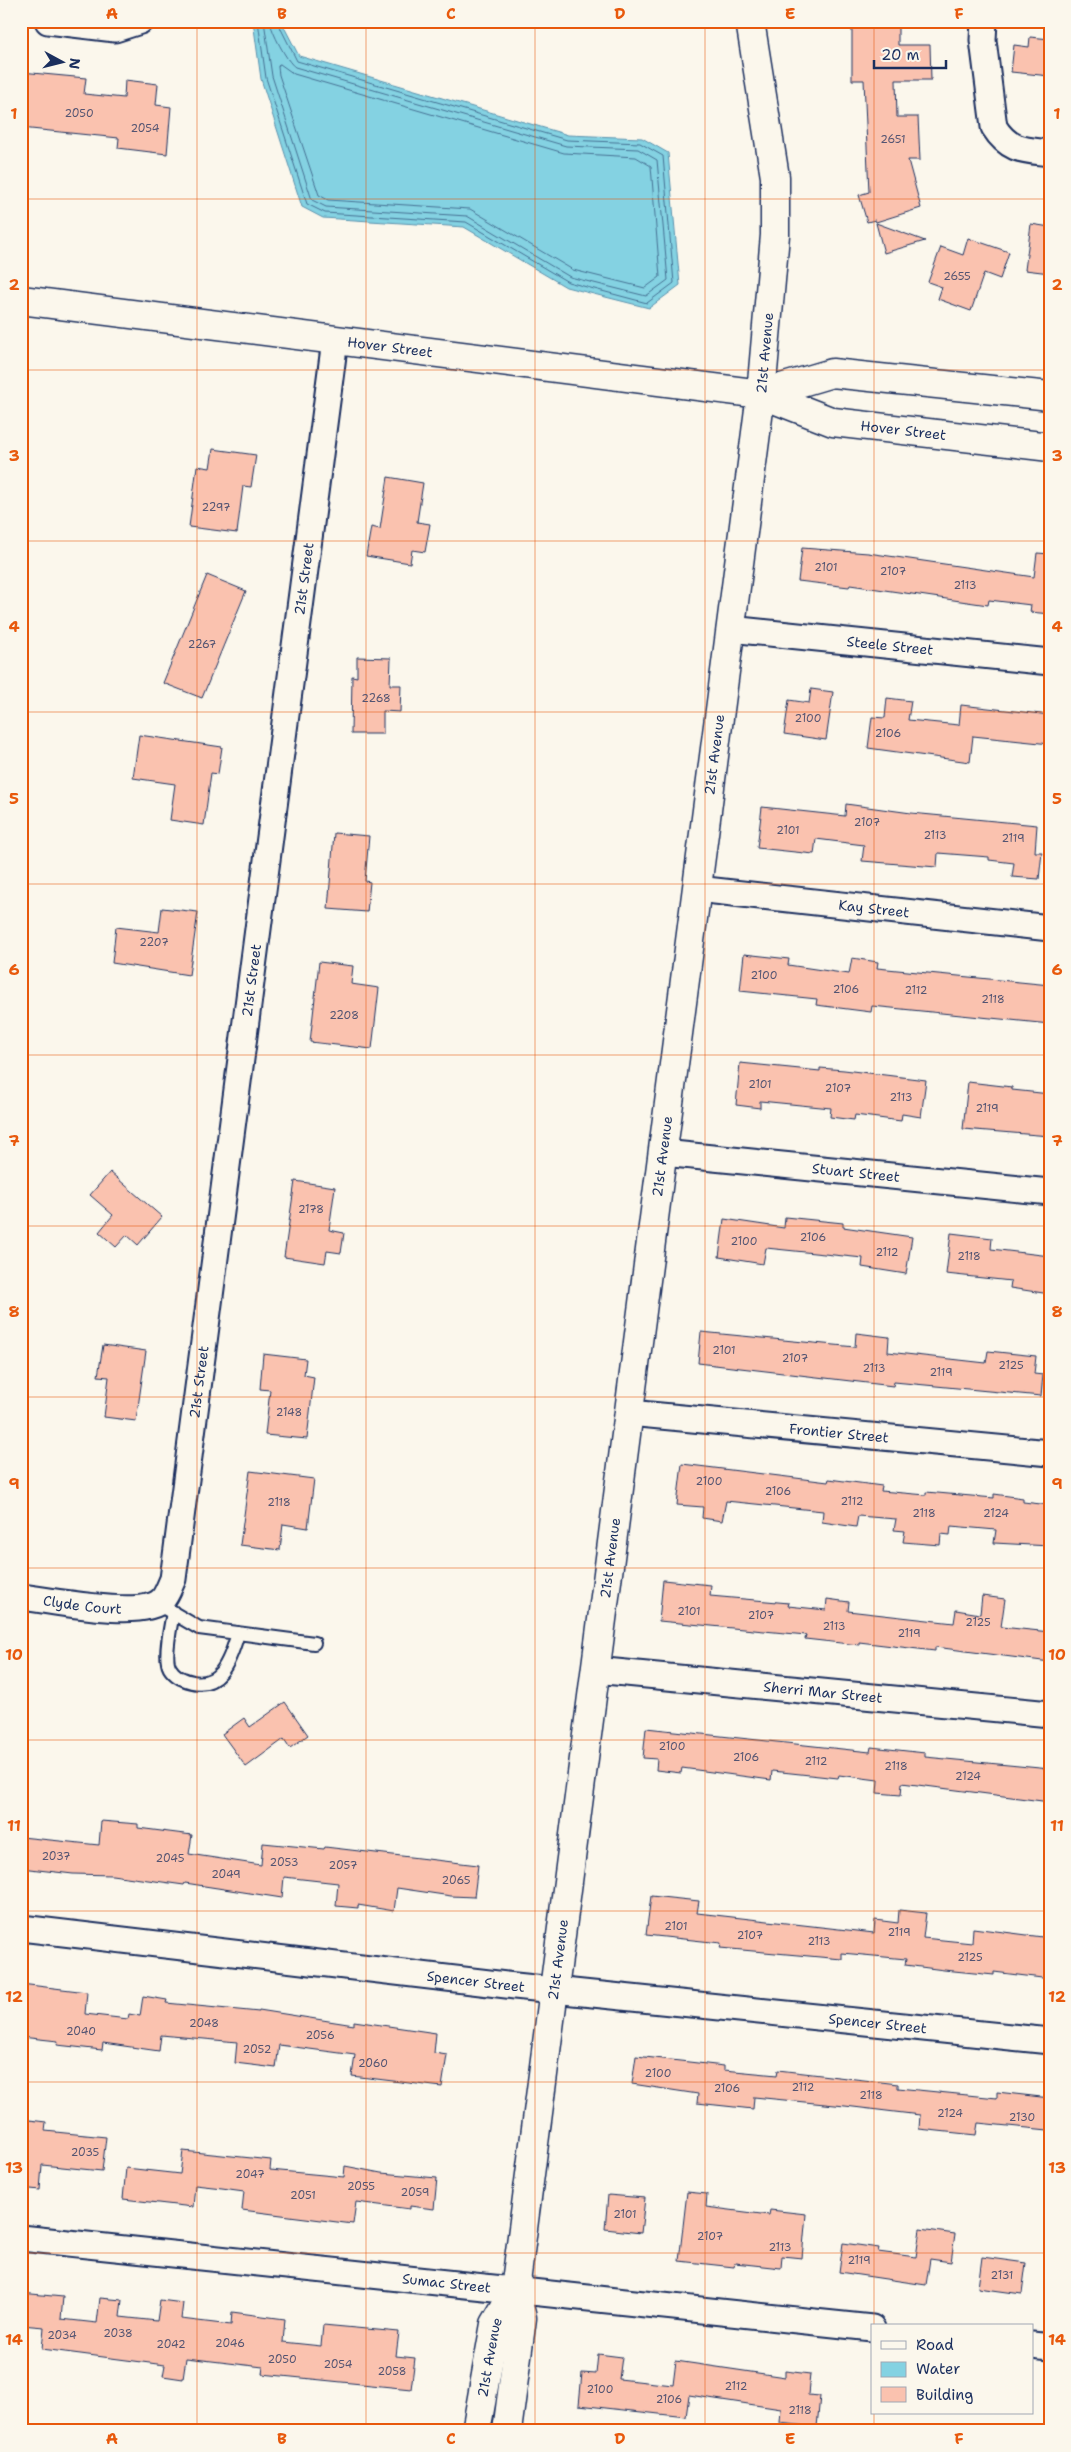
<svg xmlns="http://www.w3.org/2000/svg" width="1071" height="2452" viewBox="0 0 1071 2452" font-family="'Shantell Sans',sans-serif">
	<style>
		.water { fill: #84d2e2; stroke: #5a91ad }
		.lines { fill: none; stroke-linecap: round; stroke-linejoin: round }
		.shore { stroke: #457093; stroke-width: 1 }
		.building { fill: #fac2af; stroke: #1b2f5e }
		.lane-casing { stroke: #1b2f5e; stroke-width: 16 }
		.street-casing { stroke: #1b2f5e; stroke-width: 29 }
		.secondary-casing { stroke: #1b2f5e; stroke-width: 31 }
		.lane { stroke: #fbf7ec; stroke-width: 12 }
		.street { stroke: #fbf7ec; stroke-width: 25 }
		.secondary { stroke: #fbf7ec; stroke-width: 28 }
		.grid { fill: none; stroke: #e8590c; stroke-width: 1; stroke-opacity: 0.55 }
		.labels { text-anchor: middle; stroke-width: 4; stroke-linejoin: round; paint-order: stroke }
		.number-label { font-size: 11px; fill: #535472 }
		.street-label { font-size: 14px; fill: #1b2f5e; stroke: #fbf7ec }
		.neatline { fill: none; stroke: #e8590c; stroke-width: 2 }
		.grid-label { font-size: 16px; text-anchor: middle; font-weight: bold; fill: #e8590c }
	</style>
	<rect width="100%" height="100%" fill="#fbf7ec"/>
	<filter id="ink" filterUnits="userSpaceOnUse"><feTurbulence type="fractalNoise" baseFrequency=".02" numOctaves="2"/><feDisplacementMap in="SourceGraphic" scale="10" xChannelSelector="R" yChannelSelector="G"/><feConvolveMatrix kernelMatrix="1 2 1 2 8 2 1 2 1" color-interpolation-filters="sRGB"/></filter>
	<g filter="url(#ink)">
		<!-- water -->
		<path class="water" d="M253,21H281L299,56L568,135L642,138L668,153L680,285L649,308L566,287L464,227L323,218L302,207L261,79Z"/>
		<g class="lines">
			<!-- shore -->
			<path class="shore" d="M258,21L266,78L307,204L325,213L466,222L568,282L647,303L674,283L663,156L640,143L567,140L297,61L277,21
				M264,21L272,76L312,200L326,207L467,216L570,277L646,296L668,280L657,160L638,149L566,146L295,67C287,62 271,31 270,21
				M280,64L294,74L564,153L636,157L651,166L660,277L645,288L573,270L470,209L328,200L319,195L279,75L278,67Z"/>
		</g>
		<!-- building -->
		<path class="building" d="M852,25H898V45H930L931,80H896L897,117H918L920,160H908L921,208L876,222L875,220L867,222L859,195L869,192L864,80H852Z
			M1030,37L1050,39V76L1011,72L1014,45L1029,47Z
			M21,72L86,78L84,94L124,98L125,80L158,84L156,105L171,107L167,154L118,148L119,138L21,128Z
			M876,223L925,241L884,253Z
			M1031,224L1050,227V273L1025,270Z
			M968,238L1009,252L1000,279L984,273L971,311L938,299L942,287L928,282L941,247L963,255Z
			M213,449L256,455L251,487L243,486L237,533L189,527L197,466L210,468Z
			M388,477L423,483L417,522L430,524L425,552L412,550L410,563L366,556L371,527L380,529Z
			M802,548L868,553L1034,577L1037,553L1050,554V614L1030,612L1031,605L989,600L988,605L850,585L849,587L798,581Z
			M207,575L246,591L202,698L163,683Z
			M357,657L391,658L390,685H401L400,712L383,711V734H351L352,676L357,677Z
			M811,689L833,692L826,740L784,734L789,700L809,703Z
			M887,698L911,701L908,720L959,725L961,705L1050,715V744L973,736L970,762L868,748L872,717L885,718Z
			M139,735L222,747L218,774L211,773L204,825L170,820L175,784L133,778Z
			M846,804L911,813L1037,825L1035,852H1042L1039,879L1012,877L1014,863L989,860V857L938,853L937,867L862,861L864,845L816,839L814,854L757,848L762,807L845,816Z
			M334,833L369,836L365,881L370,882L367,912L328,909Z
			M162,908L198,912L189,975L112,963L116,927L159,932Z
			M744,954L789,959L788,965L849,974L852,958L878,962L877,968L1050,985V1024L872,1006L871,1012L816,1005L817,999L740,991Z
			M319,962L353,966L351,984L379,988L372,1049L310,1042Z
			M740,1063L820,1071V1068L844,1070L926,1080L921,1117L902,1114L901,1121L855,1115L854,1120L830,1117L831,1108L760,1101V1108L736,1105Z
			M968,1082L1012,1087V1090L1050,1094V1136L963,1129Z
			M110,1172L162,1217L138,1245L127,1235L116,1247L99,1232L113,1215L90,1195Z
			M295,1181L335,1187L329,1230L344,1233L341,1253L327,1251L325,1263L284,1257Z
			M785,1217L843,1223V1227L912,1237L906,1274L862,1267L863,1258L766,1248L763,1264L719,1257L724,1219L784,1228Z
			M951,1233L992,1238L991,1249L1050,1256V1294L1010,1288L1011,1281L946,1274Z
			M701,1332L855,1347L856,1333L889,1337L888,1352L986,1363L988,1351L1036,1356L1034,1374L1043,1375L1041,1396L894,1382L893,1386L698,1363Z
			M103,1345L146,1351L136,1421L104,1417L109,1377L98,1376Z
			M263,1354L306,1359L304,1375L314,1377L307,1439L265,1435L270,1390L260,1389Z
			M682,1464L828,1482L829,1479L882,1486L881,1491L926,1495V1492L994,1498V1494L1023,1498V1502L1050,1505V1546L994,1543L996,1530L951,1526L950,1535L941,1534L940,1545L903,1542L905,1531L894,1530L896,1519L858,1516L856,1527L822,1522L823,1511L726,1501L722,1521L702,1518L703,1507L677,1505Z
			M250,1471L314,1479L308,1528L283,1524L280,1550L240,1545Z
			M663,1580L711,1585L710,1596L789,1603L788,1606L826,1610L827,1599L849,1602L848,1611L954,1623L956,1610L980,1614L982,1596L1005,1599L1001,1627L1050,1632V1662L935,1647V1651L859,1642V1645L805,1639L806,1635L659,1621Z
			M285,1702L308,1735L290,1748L284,1739L246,1767L222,1734L244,1718L250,1727Z
			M646,1728L870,1752L871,1747L925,1753V1757L1050,1769V1802L902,1783L901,1795L877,1793L878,1780L839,1775L838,1778L772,1771L771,1780L682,1768L681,1773L656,1770L657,1759L643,1758Z
			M101,1821L138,1824V1828L192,1835L189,1854L261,1865L263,1843L324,1849L325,1847L478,1865L474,1897L451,1896L397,1888L394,1911L358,1905V1908L336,1906L338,1883L284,1877L282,1898L185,1883L184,1885L112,1875L73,1874L21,1868V1837L99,1845Z
			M651,1896L699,1901L697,1913L874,1933L875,1920L898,1923L899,1910L926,1913L923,1938L972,1943L973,1928L1050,1938V1979L994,1972V1975L944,1970L905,1965L906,1959L842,1953V1959L720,1948L721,1943L646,1935Z
			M21,1984L87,1992L85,2014L128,2019L129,2014L140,2016L143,1996L167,2000L166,2003L259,2012V2010L354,2025V2021L436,2033L434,2053L447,2055L442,2087L352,2076L355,2055L279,2045L276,2068L235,2063L237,2042L161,2035L159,2051L103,2043L102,2050L57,2045L58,2041L21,2037Z
			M636,2056L724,2066V2070L777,2075L778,2070L898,2084V2088L997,2098V2092L1050,2098L1048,2130L978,2123L976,2135L919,2129L920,2115L845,2106L754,2097L753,2109L697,2103L698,2094L632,2084Z
			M21,2119L46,2122L45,2131L106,2137L102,2171L42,2165L40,2190L21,2188Z
			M183,2151L271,2160L270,2170L344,2177L345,2166L381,2173L437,2178L434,2209L410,2206V2209L356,2202L353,2224L242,2210L244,2191L222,2188L195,2185L193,2207L123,2199L126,2168L180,2174Z
			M687,2192L707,2194L706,2207L769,2215L770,2210L806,2214L802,2258L782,2256L781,2268L735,2263L734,2267L679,2261Z
			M608,2195L645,2198L641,2233L605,2229Z
			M920,2229L955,2234L951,2262L930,2259L926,2285L839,2272L843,2243L879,2248L878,2252L916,2257Z
			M982,2257L1026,2263L1022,2294L978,2288Z
			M21,2293L63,2297L61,2319L97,2323L100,2298L122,2300L120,2317L157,2321L160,2300L183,2303L181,2319L231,2325L232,2312L285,2319L283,2342L321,2346L323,2325L399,2332L396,2356L415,2358L411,2389L262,2374L263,2367L186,2358L183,2379L163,2376L165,2365L42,2349L44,2327L21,2325Z
			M598,2354L622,2357L619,2379L673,2385L676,2361L785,2377V2371L810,2374L808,2395L820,2396L817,2427L780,2423L781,2409L689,2395L686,2417L579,2405L582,2373L596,2374Z"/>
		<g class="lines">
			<!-- lane casing -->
			<g class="lane-casing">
				<path id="lane" d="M156,1603L199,1628L314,1643
					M173,1612C171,1625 165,1650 168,1663C169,1670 177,1677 183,1679C219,1694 230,1661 238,1633"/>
			</g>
			<!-- street casing -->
			<g class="street-casing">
				<g id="street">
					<path d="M48,21L115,29L140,21"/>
					<path d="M984,21L983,40L994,127C1009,151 1024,150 1050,153"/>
					<path id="s1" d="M730,629L1050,662"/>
					<path id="s2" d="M697,889L1050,928"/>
					<path id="s3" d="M663,1153L1050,1192"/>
					<path id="s4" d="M629,1413L1050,1453"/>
					<path id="s5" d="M21,1597C50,1600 142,1620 162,1600C167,1595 170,1585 173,1579L335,340"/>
					<path id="s6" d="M595,1670L1050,1714"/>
					<path id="s7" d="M21,1928L515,1986L1050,2041"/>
					<path id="s8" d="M21,2238L872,2328"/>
					<path d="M1032,2345L1050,2347"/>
				</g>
			</g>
			<!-- secondary casing -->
			<g class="secondary-casing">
				<g id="secondary">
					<path id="s9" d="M21,300L761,394L833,422L1050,447"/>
					<path d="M761,394L832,373L1050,396"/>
					<path id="s10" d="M476,2431L495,2324L515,2290"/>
					<path id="s11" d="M507,2431L522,2318L515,2290L761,394L775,235V177L750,21"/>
				</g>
			</g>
			<!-- lane -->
			<use href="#lane" class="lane"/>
			<!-- street -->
			<use href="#street" class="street"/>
			<!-- secondary -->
			<use href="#secondary" class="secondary"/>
		</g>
	</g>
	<!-- grid -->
	<path class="grid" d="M197,21V2431M366,21V2431M535,21V2431M705,21V2431M874,21V2326M21,199H1050M21,370H1050M21,541H1050M21,712H1050M21,884H1050M21,1055H1050M21,1226H1050M21,1397H1050M21,1568H1050M21,1740H1050M21,1911H1050M21,2082H1050M21,2253H1050M874,2413V2431"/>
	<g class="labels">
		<!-- number labels -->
		<g class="number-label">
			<text x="79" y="117">2050</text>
			<text x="145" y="132">2054</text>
			<text x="893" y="143">2651</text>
			<text x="957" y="280">2655</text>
			<text x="216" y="511">2297</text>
			<text x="826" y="571">2101</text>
			<text x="893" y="575">2107</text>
			<text x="965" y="589">2113</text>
			<text x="202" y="648">2267</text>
			<text x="376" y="702">2268</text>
			<text x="808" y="722">2100</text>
			<text x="888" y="737">2106</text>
			<text x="867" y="826">2107</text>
			<text x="788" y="834">2101</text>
			<text x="935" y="839">2113</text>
			<text x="1013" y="842">2119</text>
			<text x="154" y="946">2207</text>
			<text x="764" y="979">2100</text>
			<text x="846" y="993">2106</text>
			<text x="916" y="994">2112</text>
			<text x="993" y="1003">2118</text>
			<text x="344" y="1019">2208</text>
			<text x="760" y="1088">2101</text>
			<text x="838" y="1092">2107</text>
			<text x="901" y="1101">2113</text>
			<text x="987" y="1112">2119</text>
			<text x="311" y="1213">2178</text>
			<text x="813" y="1241">2106</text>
			<text x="744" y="1245">2100</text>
			<text x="887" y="1256">2112</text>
			<text x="969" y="1260">2118</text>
			<text x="724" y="1354">2101</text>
			<text x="795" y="1362">2107</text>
			<text x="1011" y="1369">2125</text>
			<text x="874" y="1372">2113</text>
			<text x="941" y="1376">2119</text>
			<text x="289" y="1416">2148</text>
			<text x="709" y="1485">2100</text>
			<text x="778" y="1495">2106</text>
			<text x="852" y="1505">2112</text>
			<text x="279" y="1506">2118</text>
			<text x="924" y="1517">2118</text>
			<text x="996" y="1517">2124</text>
			<text x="689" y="1615">2101</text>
			<text x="761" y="1619">2107</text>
			<text x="978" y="1626">2125</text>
			<text x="834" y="1630">2113</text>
			<text x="909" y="1637">2119</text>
			<text x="672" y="1750">2100</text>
			<text x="746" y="1761">2106</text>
			<text x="816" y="1765">2112</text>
			<text x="896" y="1770">2118</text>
			<text x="968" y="1780">2124</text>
			<text x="56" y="1860">2037</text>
			<text x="170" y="1862">2045</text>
			<text x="284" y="1866">2053</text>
			<text x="343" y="1869">2057</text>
			<text x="226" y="1878">2049</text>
			<text x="456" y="1884">2065</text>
			<text x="676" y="1930">2101</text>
			<text x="899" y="1936">2119</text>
			<text x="750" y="1939">2107</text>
			<text x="819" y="1945">2113</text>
			<text x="970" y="1961">2125</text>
			<text x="204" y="2027">2048</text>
			<text x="81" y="2035">2040</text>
			<text x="320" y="2039">2056</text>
			<text x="257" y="2053">2052</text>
			<text x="373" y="2067">2060</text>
			<text x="658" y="2077">2100</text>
			<text x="803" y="2091">2112</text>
			<text x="727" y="2092">2106</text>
			<text x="871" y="2099">2118</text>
			<text x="950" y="2117">2124</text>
			<text x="1022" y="2121">2130</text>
			<text x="85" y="2156">2035</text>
			<text x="250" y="2178">2047</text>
			<text x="361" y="2190">2055</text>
			<text x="415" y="2196">2059</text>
			<text x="303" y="2199">2051</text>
			<text x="625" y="2218">2101</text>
			<text x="710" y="2240">2107</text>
			<text x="780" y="2251">2113</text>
			<text x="859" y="2264">2119</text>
			<text x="1002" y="2279">2131</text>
			<text x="118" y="2337">2038</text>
			<text x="62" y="2339">2034</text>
			<text x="230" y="2347">2046</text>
			<text x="171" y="2348">2042</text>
			<text x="282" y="2363">2050</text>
			<text x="338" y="2368">2054</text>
			<text x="392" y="2375">2058</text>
			<text x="736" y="2390">2112</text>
			<text x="600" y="2393">2100</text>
			<text x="669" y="2403">2106</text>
			<text x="800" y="2414">2118</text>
		</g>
		<!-- street labels -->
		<g class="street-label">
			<text dy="5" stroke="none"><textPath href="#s9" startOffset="372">Hover Street</textPath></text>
			<text dy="5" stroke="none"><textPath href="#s11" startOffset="2096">21st Avenue</textPath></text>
			<text dy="5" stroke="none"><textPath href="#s9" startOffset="894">Hover Street</textPath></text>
			<text dy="5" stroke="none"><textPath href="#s5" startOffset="1176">21st Street</textPath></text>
			<text dy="5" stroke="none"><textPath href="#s1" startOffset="161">Steele Street</textPath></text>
			<text dy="5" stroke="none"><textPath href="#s11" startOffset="1691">21st Avenue</textPath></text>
			<text dy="5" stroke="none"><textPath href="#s2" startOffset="178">Kay Street</textPath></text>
			<text dy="5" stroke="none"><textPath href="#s5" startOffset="771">21st Street</textPath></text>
			<text dy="5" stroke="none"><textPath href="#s11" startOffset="1286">21st Avenue</textPath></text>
			<text dy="5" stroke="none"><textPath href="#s3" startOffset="194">Stuart Street</textPath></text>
			<text dy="5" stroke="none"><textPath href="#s5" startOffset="366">21st Street</textPath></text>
			<text dy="5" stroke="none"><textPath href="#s4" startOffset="211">Frontier Street</textPath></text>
			<text dy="5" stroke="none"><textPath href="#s11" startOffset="881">21st Avenue</textPath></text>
			<text dy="5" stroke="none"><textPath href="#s5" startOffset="62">Clyde Court</textPath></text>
			<text dy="5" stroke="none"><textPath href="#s6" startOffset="229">Sherri Mar Street</textPath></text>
			<text dy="5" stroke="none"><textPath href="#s11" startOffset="476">21st Avenue</textPath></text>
			<text dy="5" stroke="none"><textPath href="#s7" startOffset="458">Spencer Street</textPath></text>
			<text dy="5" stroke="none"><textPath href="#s7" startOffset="862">Spencer Street</textPath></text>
			<text dy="5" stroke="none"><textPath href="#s8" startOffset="428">Sumac Street</textPath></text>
			<text dy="5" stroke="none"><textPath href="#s10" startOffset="75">21st Avenue</textPath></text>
		</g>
	</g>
	<!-- margin -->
	<rect width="1071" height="2452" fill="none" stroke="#fbf7ec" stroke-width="55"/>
	<!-- legend -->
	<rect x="871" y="2324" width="162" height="90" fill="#fbf7ec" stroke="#a1a7b3"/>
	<rect x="881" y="2341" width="25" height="8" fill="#fbf7ec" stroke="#a1a7b3"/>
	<text x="916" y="2350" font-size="15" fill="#1b2f5e">Road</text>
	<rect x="881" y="2362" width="25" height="15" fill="#84d2e2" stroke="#a1a7b3"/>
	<text x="916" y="2374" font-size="15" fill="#1b2f5e">Water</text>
	<rect x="881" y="2387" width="25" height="15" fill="#fac2af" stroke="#a1a7b3"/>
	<text x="916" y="2400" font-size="15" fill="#1b2f5e">Building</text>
	<!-- north arrow -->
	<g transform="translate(62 62) rotate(97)" stroke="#fbf7ec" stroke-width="4" paint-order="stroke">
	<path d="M0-4L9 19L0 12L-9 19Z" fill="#1b2f5e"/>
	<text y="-8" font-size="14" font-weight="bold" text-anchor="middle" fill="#1b2f5e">N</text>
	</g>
	<!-- scale -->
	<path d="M874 60v8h72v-8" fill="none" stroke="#1b2f5e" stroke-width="2.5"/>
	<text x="881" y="60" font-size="15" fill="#1b2f5e" stroke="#fbf7ec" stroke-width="4" paint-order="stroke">20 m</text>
	<rect x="28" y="28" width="1016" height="2396" class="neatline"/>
	<g class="grid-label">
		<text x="112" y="19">A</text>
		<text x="282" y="19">B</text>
		<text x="451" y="19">C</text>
		<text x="620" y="19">D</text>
		<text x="790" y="19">E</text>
		<text x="959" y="19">F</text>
		<text x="14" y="119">1</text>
		<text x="1057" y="119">1</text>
		<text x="14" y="290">2</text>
		<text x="1057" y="290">2</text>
		<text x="14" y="461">3</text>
		<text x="1057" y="461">3</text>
		<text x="14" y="632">4</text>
		<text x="1057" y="632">4</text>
		<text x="14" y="804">5</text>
		<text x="1057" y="804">5</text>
		<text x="14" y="975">6</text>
		<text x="1057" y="975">6</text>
		<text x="14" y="1146">7</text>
		<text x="1057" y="1146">7</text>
		<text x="14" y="1317">8</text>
		<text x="1057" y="1317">8</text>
		<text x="14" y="1489">9</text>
		<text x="1057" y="1489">9</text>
		<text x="14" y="1660">10</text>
		<text x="1057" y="1660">10</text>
		<text x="14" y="1831">11</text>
		<text x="1057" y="1831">11</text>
		<text x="14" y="2002">12</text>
		<text x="1057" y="2002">12</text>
		<text x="14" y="2173">13</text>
		<text x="1057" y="2173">13</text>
		<text x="14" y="2345">14</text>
		<text x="1057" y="2345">14</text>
		<text x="112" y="2444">A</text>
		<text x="282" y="2444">B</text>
		<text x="451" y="2444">C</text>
		<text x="620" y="2444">D</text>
		<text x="790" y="2444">E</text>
		<text x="959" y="2444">F</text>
	</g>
</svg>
